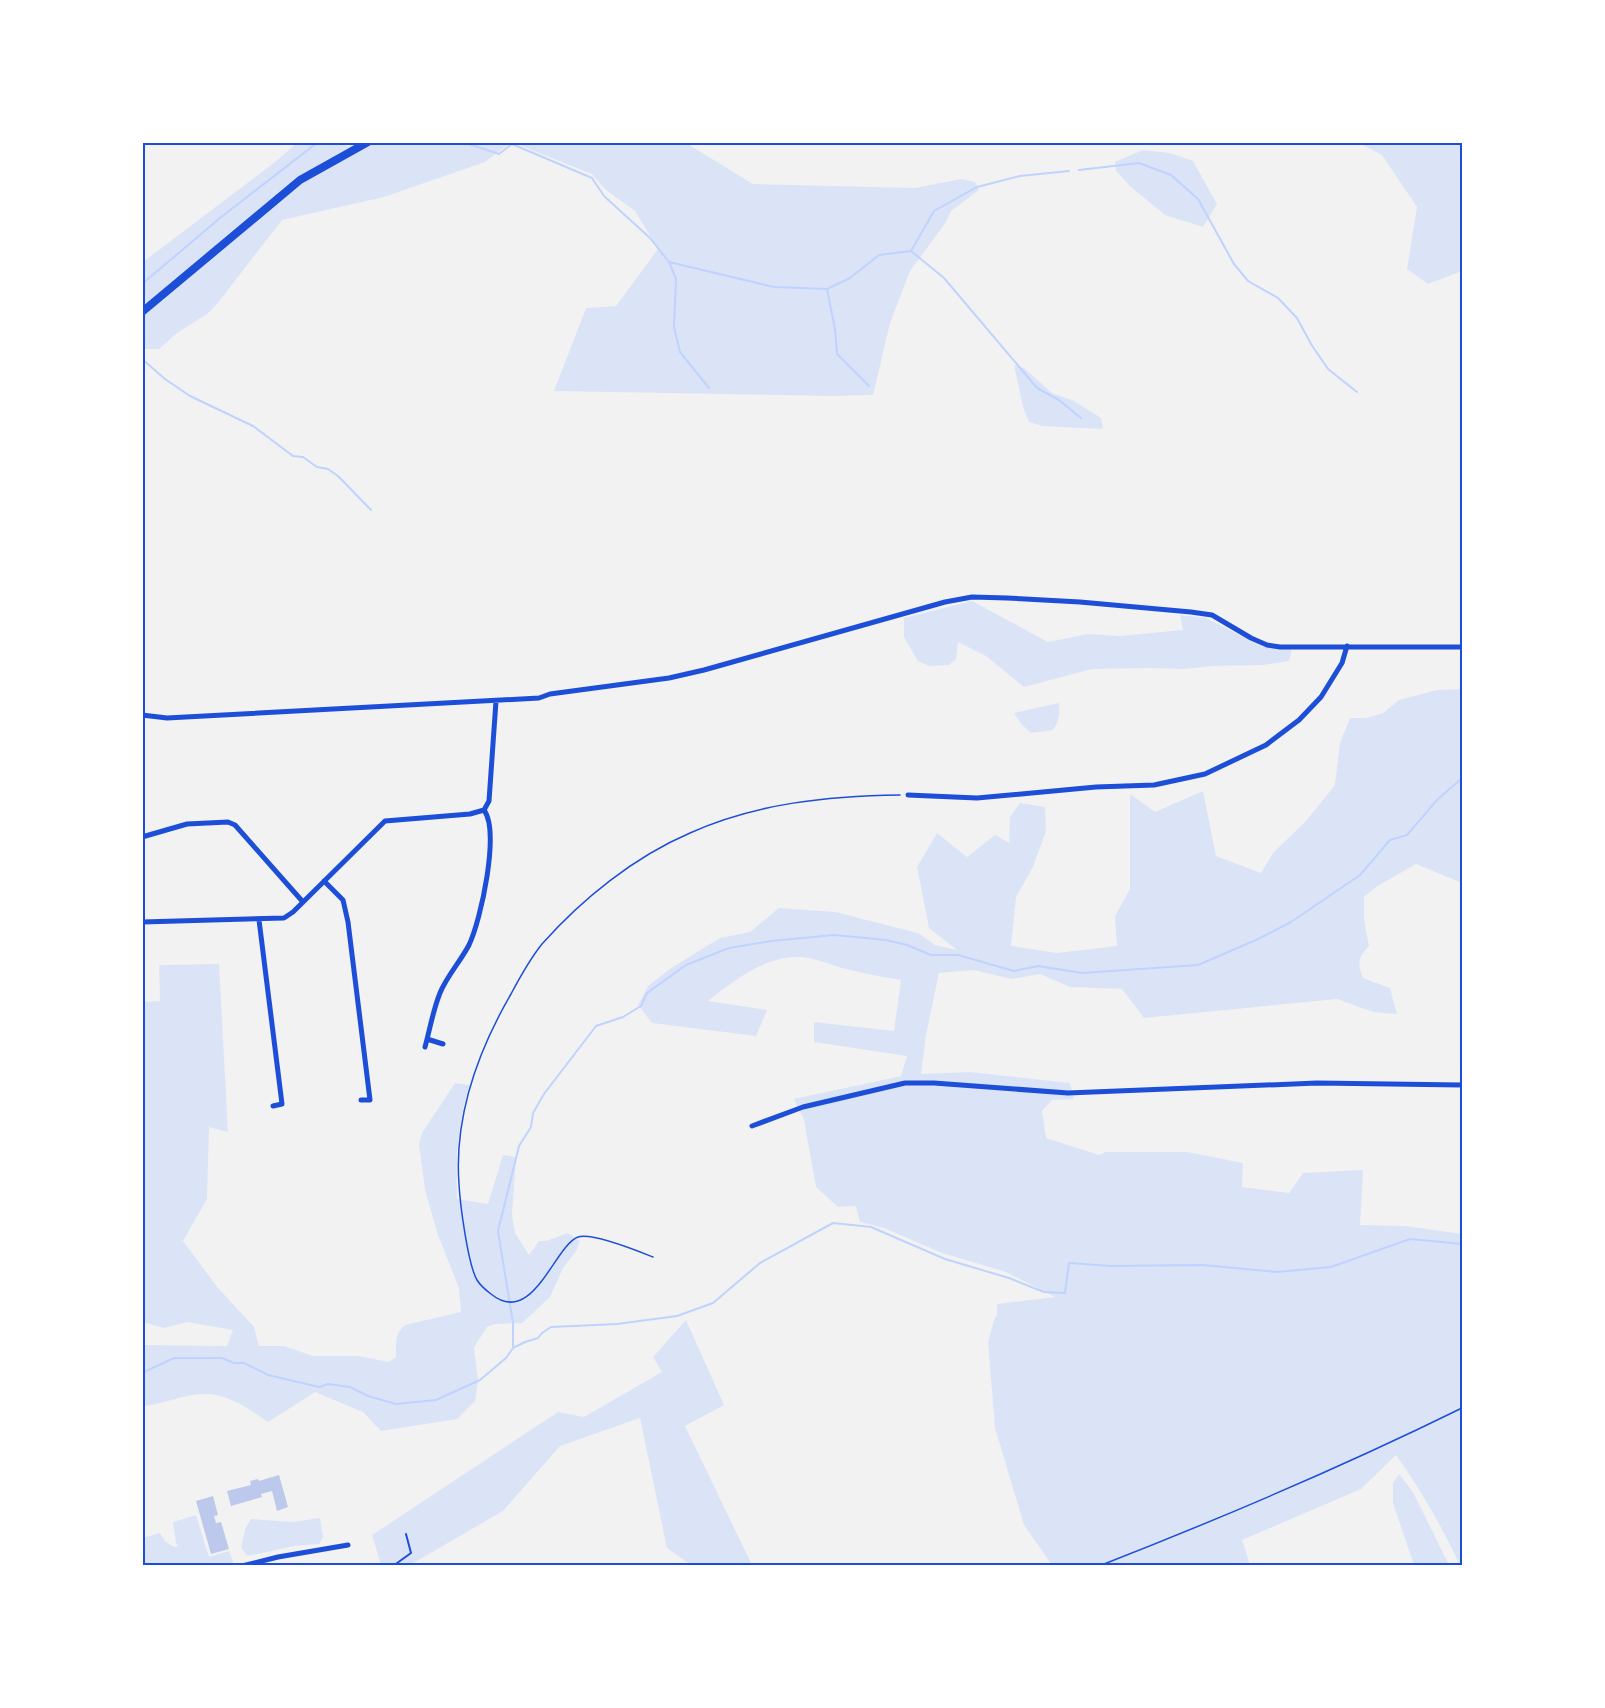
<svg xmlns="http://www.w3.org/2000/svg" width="1605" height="1708" viewBox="0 0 1605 1708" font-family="'IBM Plex Sans',sans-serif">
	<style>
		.green { fill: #dbe4f7 }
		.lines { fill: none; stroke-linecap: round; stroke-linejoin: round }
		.stream { stroke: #bfd3fe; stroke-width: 2 }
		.building { fill: #bdc9ec }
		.path { stroke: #1d4ed8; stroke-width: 1.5 }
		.service { stroke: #1d4ed8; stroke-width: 2 }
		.minor { stroke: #1d4ed8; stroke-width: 5 }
		.primary { stroke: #1d4ed8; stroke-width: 8 }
		.neatline { fill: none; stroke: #1d4ed8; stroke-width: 2 }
	</style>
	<rect width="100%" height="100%" fill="#f2f2f2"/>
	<!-- green -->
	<path class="green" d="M354,142L510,143L485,162L384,197L282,220L217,304L207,314L177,333L159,349H143V262L275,162L297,143H343L348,147Z
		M514,143H686L753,184L915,188L961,179L975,182L979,190L951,211L946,222L910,271L890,323L873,395L832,396L554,391L586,308L616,306L658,249L635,211L606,190L592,174Z
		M1359,143H1462V271L1428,284L1407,269L1417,207L1382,155Z
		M1143,150L1170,153L1193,161L1217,204L1203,227L1165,215L1131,187L1116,171L1115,162Z
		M1014,365L1024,368L1052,393L1074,401L1101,418L1103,429L1042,426L1029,422L1023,407Z
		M972,601L1048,642L1088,634L1120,636L1183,630L1180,615L1206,618L1263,647L1292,649L1289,661L1263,665L1213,666L1183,669L1150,668L1092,669L1024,687L986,656L958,642L956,659L949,665L930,666L918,661L904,637V618Z
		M1462,689V883L1416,864L1376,887L1364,897V920L1369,946C1358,957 1357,963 1363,978L1390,988L1397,1014L1373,1012L1337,999L1144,1018L1122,989L1070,987L1040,974L1011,979L974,970L939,973L926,1035L921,1074L970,1072L1070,1083L1074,1099L1052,1100L1042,1111L1046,1138L1099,1155L1106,1152H1188L1243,1163L1242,1187L1289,1193L1303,1173L1363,1170L1360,1225L1405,1226L1462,1234V1565H1460C1442,1527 1421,1490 1396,1455L1361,1489L1242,1540L1250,1565H1052L1024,1525L995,1428L988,1342L995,1317L997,1316V1304L1055,1297L1006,1272L942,1253L884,1228L860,1222L856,1206L838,1207L816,1187L804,1120L794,1099L901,1076L907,1056L814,1042V1022L894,1031L901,980C881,977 862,973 842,968C828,964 813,957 798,957C763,957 734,981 708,1001L767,1010L756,1036L652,1023L638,1005L648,986L671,968L720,938L750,932L779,908L835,912L918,933L935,945L957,950L929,928L917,867L937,833L967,857L995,835L1009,843L1010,817L1020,803L1045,807L1046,831L1033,867L1016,897L1011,946L1057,953L1117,946L1115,916L1130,889V794L1155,812L1203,791L1216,856L1261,873L1273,853L1306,821L1335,785L1340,743L1350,718H1367L1383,713L1399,700L1437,690Z
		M1059,703C1060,714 1059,722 1053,730L1031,733L1022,725L1014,713Z
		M219,964L228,1132L209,1127L207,1199L183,1241L218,1288L254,1327L259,1346H284L313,1356H359L389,1362L396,1357C396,1344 394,1334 405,1325L461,1312L459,1288L438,1235L425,1190L419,1145L422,1133L455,1083L470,1085C457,1121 456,1161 457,1199L488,1204L503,1155L516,1157L512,1215L515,1233L529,1255L539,1241H546L568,1233L580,1241L576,1251L563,1268L550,1297L532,1314L522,1323L495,1324L487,1327L474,1347L478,1381L475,1401L457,1419L381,1431L363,1412L315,1392L268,1422C251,1410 229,1395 208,1394C186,1393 164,1404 143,1406V1345L227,1346L233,1330L187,1322L164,1328L143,1322L142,1002L160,1001L159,965Z
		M686,1320L724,1405L685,1426L752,1565H691L667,1548L640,1418L560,1446L503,1511L410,1565H381L372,1535L558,1412L584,1417L662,1372L653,1357Z
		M1399,1474L1413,1492L1449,1565H1414L1393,1503V1483Z
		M196,1515L209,1557L229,1551L233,1561L231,1565H143V1538L160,1533L165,1541L174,1547L178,1546L176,1543L173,1522Z
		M320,1518L323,1537L319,1544L294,1546L248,1556L241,1548L245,1529L251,1519L293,1522Z"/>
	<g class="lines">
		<!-- stream -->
		<path class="stream" d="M463,142L499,154L512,144L592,178L604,196L650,238L669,262L774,287L827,289L850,278L879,255L911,251L944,278L1037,388L1059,400L1081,418
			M1462,142V143
			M1079,170L1139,163L1171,175L1198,199L1234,264L1248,281L1278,298L1297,318L1311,344L1328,369L1357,392
			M911,251L934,211L977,187L1020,176L1069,171
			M669,262L676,279L674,327L680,352L709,388
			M142,284L220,218L318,142
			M827,289L835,329L837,354L869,386
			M142,359L165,379L190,396L253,426L293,456L303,457L317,467L328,469L338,476L371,510
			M513,1347V1323L498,1231L519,1146L531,1127L533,1113L544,1094L596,1026L623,1017L641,1006L647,993L686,965L729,948L771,941L834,935L886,940L907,945L931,955H958L1014,971L1038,966L1082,973L1198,965L1256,940L1291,922L1360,875L1390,840L1407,835L1437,800L1462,778
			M142,1373L174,1358H222L234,1363H244L268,1375L319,1387L328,1384L350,1387L368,1396L396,1404L436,1400L480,1380L506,1358L513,1348L525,1342L538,1338L542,1333L551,1327L617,1324L677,1316L713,1303L760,1263L833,1223L871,1227L945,1259L1009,1278L1044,1292L1065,1293L1069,1263L1111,1266L1203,1265L1277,1272L1331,1267L1410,1239L1462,1244"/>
	</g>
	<!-- building -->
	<path class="building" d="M279,1475L288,1507L277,1511L272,1491L261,1494L262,1497L231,1506L227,1491L251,1485L250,1481L258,1479L259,1481Z
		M213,1496L218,1515L214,1516L216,1523L221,1522L229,1549L211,1554L196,1501Z"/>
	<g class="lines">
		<!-- path -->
		<path class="path" d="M653,1257C638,1251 592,1232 578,1237C554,1246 533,1328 491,1294C487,1291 480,1285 477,1280C468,1265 460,1204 459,1184C454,1117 478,1051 511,994C520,977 530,959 542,944C582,899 634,857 690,833C756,803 829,796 900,795
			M1099,1566C1222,1518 1344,1466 1462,1408"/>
		<!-- service -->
		<path class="service" d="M393,1566L411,1553L406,1534"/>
		<!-- minor -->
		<path class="minor" d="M142,715L167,718L539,698L550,694L669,678L704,670L945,602L972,597L1007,598L1080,602L1191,612L1212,615L1251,638L1267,645L1280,647H1462
			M908,795L977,798L1096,787L1154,785L1205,774L1266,745L1299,720L1321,697L1342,663L1347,646
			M142,837L187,824L228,822L235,825L303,902
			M324,881L343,900L348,922L370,1100H361
			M259,920L282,1104L273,1106
			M142,922L284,918L293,912L385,821L470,814L484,810L489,801L496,701
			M427,1039L443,1044
			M425,1047C430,1029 433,1010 440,993C447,976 460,962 469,945C481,920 500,832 484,810
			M752,1126L803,1107L905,1083H934L1068,1093L1317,1083L1462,1085
			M242,1566L278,1557L348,1545"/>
		<!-- primary -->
		<path class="primary" d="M142,312L300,180L368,142"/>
	</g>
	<!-- border -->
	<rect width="1605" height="1708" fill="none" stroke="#ffffff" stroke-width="288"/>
	<rect x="144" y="144" width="1317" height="1420" class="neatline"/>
</svg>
